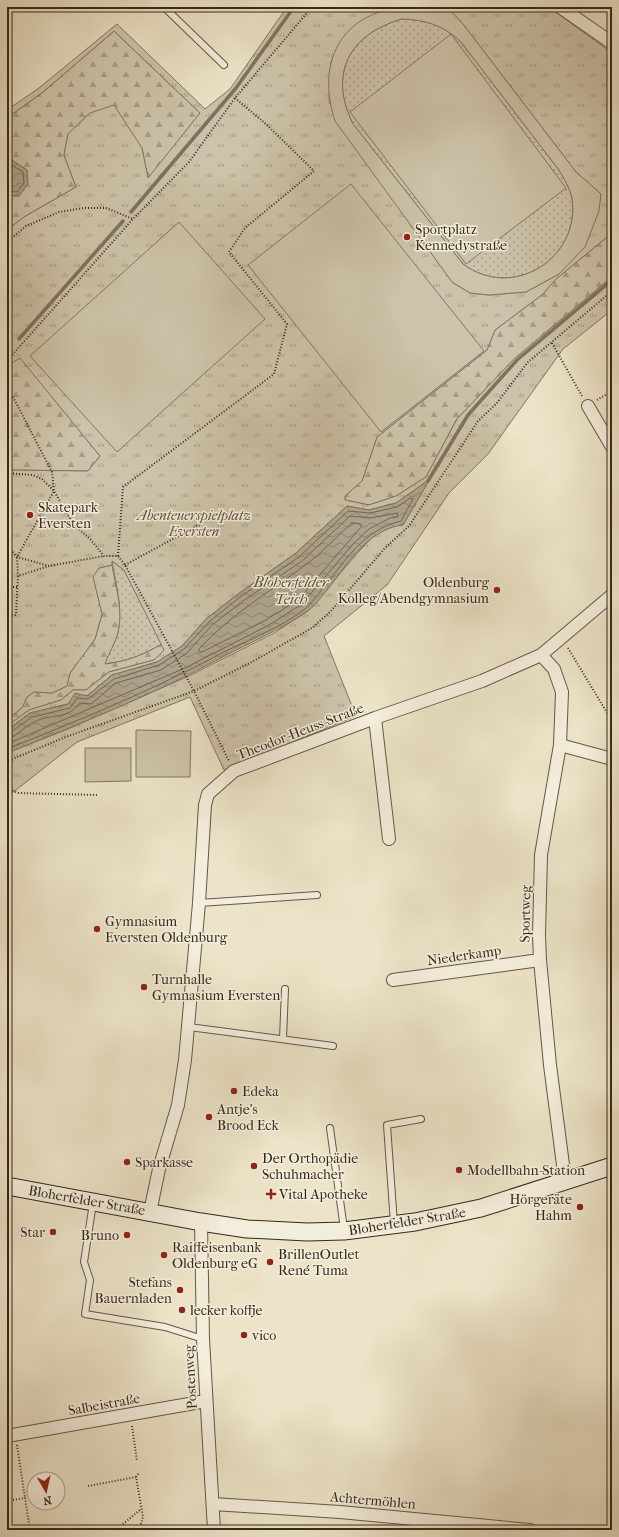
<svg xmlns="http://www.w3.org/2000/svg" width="619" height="1537" viewBox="0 0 619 1537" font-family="'IM FELL French Canon',serif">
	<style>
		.grass { fill: url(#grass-dots); stroke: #817662 }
		.forest { fill: url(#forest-firs); stroke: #817662 }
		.park { fill: url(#park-tufts); stroke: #817662 }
		.pitch { fill: #cdc3aa; stroke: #817662; fill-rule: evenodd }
		.water { fill: url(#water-waves); stroke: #7e735f }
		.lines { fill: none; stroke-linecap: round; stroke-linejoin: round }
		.shore { stroke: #726654; stroke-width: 1 }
		.stream { stroke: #7e735f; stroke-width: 3.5 }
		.lane-casing { stroke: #635846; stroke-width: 8 }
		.street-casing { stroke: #635846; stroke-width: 14 }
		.secondary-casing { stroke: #35291a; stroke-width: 19 }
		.path { stroke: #35291a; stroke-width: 2; stroke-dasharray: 1 2; stroke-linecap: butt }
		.lane { stroke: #f3eddb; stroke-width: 6 }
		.street { stroke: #f3eddb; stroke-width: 12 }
		.secondary { stroke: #f3eddb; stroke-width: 17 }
		.poi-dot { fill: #8f2418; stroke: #f3eddb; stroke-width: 1.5 }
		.labels { text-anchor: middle; stroke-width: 3; stroke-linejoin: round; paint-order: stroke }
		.poi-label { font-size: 14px; fill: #35291a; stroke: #f3eddb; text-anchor: start }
		.park-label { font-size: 14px; font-style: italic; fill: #5b503e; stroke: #f3eddb }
		.street-label { font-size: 14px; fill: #35291a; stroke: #f3eddb }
		.water-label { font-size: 15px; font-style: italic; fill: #594e3c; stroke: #f3eddb }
	</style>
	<defs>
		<pattern id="grass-dots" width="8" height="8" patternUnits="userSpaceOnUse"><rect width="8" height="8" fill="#cdc3aa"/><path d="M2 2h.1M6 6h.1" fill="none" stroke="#a79e8a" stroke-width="1.8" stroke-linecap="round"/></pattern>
		<pattern id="forest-firs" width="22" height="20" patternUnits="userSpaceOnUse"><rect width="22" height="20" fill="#cdc3aa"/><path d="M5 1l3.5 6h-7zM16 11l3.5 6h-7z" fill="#a79e8a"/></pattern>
		<pattern id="park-tufts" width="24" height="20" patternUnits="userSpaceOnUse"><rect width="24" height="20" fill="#cdc3aa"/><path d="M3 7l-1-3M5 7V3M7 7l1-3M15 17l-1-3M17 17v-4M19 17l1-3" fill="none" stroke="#a79e8a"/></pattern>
		<pattern id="water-waves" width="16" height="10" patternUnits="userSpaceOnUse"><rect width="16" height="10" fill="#aea48d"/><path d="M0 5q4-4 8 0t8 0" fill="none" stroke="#8e8672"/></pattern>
	</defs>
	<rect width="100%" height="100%" fill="#ece3c8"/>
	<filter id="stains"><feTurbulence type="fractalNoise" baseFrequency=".005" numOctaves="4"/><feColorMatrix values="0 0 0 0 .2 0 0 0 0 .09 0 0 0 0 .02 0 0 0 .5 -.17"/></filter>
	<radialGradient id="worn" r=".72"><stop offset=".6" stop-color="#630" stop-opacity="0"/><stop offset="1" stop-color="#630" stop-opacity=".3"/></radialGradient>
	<!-- grass -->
	<path class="grass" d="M402,19C426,20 443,25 461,42L559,170C564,179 570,188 572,198C581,259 512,301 463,264L353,124C328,74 349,34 402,19Z
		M112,561L124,570L162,644C141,656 128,661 104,664C108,655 114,645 117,636C124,611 116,585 112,561Z"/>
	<!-- forest -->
	<path class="forest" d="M114,31L200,113L148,179L142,148L90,113L68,134L64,155L76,187L24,217L7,230V195L19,196L27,170L7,157V118L43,92Z
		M612,233V277L514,359L457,419L426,477L396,496L369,505L345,500V496L362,481L377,437L487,350L495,330L543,294L556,279Z
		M20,357L100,456L88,471L7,470V366Z
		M112,565C116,588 124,613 117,636C114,645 108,655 105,664C128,661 141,656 162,644L164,650L154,660L109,672L86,690H73L61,700L29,710L7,726V716L10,717L22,708L27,697L34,692L52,693L67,686L70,673L95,639L102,614L92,577L99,568Z"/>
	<!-- park -->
	<path class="park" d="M287,7H403L382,10L345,35L337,48L331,62L329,102L452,282L470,293L489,295L526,292L559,274L601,194L576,172L463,24L447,7H549L612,53V233L556,279L543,294L495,330L487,350L377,437L362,481L345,496V500L369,505L396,496L426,477L457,419L514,359L612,277V310L563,349L488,454L449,493L387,585L324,636L356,716L224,770L190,697L77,742L7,797V753L68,729L189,676L274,633L308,611L360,550L375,535L393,526L403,525L429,480L396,503L369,510L347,506L296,553L238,594L206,619L182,646L157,662L112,675L87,696L68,704L30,713L7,730V726L29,710L61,700L73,690H86L109,672L154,660L164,650L124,570L112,561V565L99,568L93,577L102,614L95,639L70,673L67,686L52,693L34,692L27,697L22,708L10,717L7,716V470L88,471L100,456L20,358L7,366V230L24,217L76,187L64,155L68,134L90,113L114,105L142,148L148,178L200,113L114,31L43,92L7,118V110L39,88L117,24L205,109L230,89Z"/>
	<!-- pitch -->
	<path class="pitch" d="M404,7H447L463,24L576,172L601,194L599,211L585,247L559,274L526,292L489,295L470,293L452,282L335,121C316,63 340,13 404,7ZM402,19C426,20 443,25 461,42L559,170C564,179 570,188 572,198C581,259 512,301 463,264L353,124C328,74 349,34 402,19Z
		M451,34L566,188L466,264L350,112Z
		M351,184L484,351L381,432L248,265Z
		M179,222L265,319L117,452L30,356Z
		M136,730L191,731L190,777H136Z
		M85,748H131V781L85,782Z"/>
	<!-- water -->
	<path class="water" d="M7,157L27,170L28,184L19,196L7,195Z
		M430,479L403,525C366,529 345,569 323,595C318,601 313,608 306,612C280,630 251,642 223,657C154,694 80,724 7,753V730L30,713L68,704L75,693L87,696L112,675L157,662L182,646L206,619L238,594L296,553L347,506L369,510L396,503Z"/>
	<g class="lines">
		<!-- shore -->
		<path class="shore" d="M7,162L23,172L24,183L17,192L7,191
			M352,523L361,524L362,526L298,600L266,620L202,652H199V649C230,615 268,593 304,566C321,554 336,537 352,523Z
			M7,733L11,732L32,717L70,708L77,698L88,699L114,679L159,665L184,649L209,622L240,597L299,557L348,511L370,513L397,507L410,498L413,499L401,521C363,530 346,560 323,588C317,595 311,604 305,609C280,628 250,639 222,653C153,690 80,720 7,749
			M7,738C18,737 24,726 34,722C52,713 65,721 80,703L91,704L116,683L161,670L187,653L212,625L243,601L302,561L350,516L370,518L398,513L397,517L390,518L369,529L353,544L302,604L269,625L185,668L7,744"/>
		<!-- stream -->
		<path class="stream" d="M131,212L236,88L294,7
			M19,339L123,221
			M428,481L468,415L517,360L612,280"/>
		<!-- lane casing -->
		<g class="lane-casing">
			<path id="lane" d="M164,7L224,65
				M199,903L317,895
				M189,1027L333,1046
				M283,1039L285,989
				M330,1128L344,1229
				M93,1203L84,1262L90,1280L85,1314L165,1327L203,1339
				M394,1224L387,1125L421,1119"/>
		</g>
		<!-- street casing -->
		<g class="street-casing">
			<path id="street" d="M560,7L612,43
				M588,406L612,447
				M541,655L554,669L562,692L560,745L541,855L539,935L540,960L550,1065L565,1180
				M375,718L389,839
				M560,745L612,759
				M393,980L540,960
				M150,1212L159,1169L178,1105L185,1060L199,903L205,805L208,794L234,771L375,718L482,681L541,655L612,595
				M201,1222L203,1339L214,1530
				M7,1436L206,1401
				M213,1504L340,1512L530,1530"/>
		</g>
		<!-- secondary casing -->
		<g class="secondary-casing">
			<path id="secondary" d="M7,1186L201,1222L247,1229L307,1232L344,1231L415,1222L481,1208L612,1166"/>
		</g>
		<!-- path -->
		<path class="path" d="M7,242L26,226L59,212L84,208H106L133,219
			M552,343L582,396
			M7,358L13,354L133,219L189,162L235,98L312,7
			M7,390L13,397L52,472L54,491L17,557L18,576
			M597,400L612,391
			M7,473L33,475L42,479L54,491L74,525L91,540L104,556H118L125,565L194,691L229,761
			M7,545L17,557L49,566L104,556
			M118,556L123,487L274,374L287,324L229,252L245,228L314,171L267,125L235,98
			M125,565L202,523
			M7,587H18
			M568,648L612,721
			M7,684L8,616L16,615L18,576L49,566
			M7,763L15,758L63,738L194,691L250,663L312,628L331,611L385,548L409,526L478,421L497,403L527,363L612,291
			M7,788L18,793L97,795
			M132,1426L137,1461
			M17,1445L25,1498
			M136,1477L139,1473
			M88,1486L136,1477L143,1517L141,1524V1530
			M7,1501L25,1498L30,1530
			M116,1530L141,1509"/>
		<!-- lane -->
		<use href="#lane" class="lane"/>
		<!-- street -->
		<use href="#street" class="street"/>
		<!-- secondary -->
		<use href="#secondary" class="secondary"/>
	</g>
	<!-- markers -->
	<g class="poi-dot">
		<circle cx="407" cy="237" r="4"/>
		<circle cx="30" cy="515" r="4"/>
		<circle cx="497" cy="590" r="4"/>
		<circle cx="97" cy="929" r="4"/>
		<circle cx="144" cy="987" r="4"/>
		<circle cx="234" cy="1091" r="4"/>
		<circle cx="209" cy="1117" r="4"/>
		<circle cx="127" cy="1162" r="4"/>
		<circle cx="254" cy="1166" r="4"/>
		<circle cx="459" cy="1170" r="4"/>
		<path d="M269 1188h4v4h4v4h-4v4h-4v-4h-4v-4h4z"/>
		<circle cx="580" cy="1207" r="4"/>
		<circle cx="53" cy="1232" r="4"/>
		<circle cx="127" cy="1235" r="4"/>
		<circle cx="164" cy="1255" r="4"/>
		<circle cx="270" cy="1262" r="4"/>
		<circle cx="180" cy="1290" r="4"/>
		<circle cx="182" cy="1310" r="4"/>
		<circle cx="244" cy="1335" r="4"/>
	</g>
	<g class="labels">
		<!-- poi labels -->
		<g class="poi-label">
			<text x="415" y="234">Sportplatz<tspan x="415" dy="16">Kennedystraße</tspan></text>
			<text x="38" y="512">Skatepark<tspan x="38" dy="16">Eversten</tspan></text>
			<text x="489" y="587" text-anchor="end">Oldenburg<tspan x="489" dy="16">Kolleg/Abendgymnasium</tspan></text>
			<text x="105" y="926">Gymnasium<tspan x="105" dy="16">Eversten Oldenburg</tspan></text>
			<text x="152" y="984">Turnhalle<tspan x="152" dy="16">Gymnasium Eversten</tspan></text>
			<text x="242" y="1096">Edeka</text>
			<text x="217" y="1114">Antje's<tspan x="217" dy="16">Brood Eck</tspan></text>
			<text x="262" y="1163">Der Orthopädie<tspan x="262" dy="16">Schuhmacher</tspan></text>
			<text x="135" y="1167">Sparkasse</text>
			<text x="467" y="1175">Modellbahn-Station</text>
			<text x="279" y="1199">Vital Apotheke</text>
			<text x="572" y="1204" text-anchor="end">Hörgeräte<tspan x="572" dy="16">Hahm</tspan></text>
			<text x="45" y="1237" text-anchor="end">Star</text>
			<text x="119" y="1240" text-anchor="end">Bruno</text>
			<text x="172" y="1252">Raiffeisenbank<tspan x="172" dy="16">Oldenburg eG</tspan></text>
			<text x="278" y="1259">BrillenOutlet<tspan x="278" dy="16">René Tuma</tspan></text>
			<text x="172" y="1287" text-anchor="end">Stefans<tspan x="172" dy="16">Bauernladen</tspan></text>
			<text x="190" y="1315">lecker koffje</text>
			<text x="252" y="1340">vico</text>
		</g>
		<!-- park labels -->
		<g class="park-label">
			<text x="194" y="520">Abenteuerspielplatz<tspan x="194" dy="16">Eversten</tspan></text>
		</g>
		<!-- street labels -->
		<g class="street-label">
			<text transform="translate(300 731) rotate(-21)" y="5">Theodor-Heuss-Straße</text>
			<text transform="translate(525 914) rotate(-89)" y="5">Sportweg</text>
			<text transform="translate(464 955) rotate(-8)" y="5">Niederkamp</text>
			<text transform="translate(87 1200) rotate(10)" y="5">Bloherfelder Straße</text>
			<text transform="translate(407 1221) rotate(-9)" y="5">Bloherfelder Straße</text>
			<text transform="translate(190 1377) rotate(-93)" y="5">Postenweg</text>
			<text transform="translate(104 1404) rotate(-10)" y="5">Salbeistraße</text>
			<text transform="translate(373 1500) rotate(5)" y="5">Achtermöhlen</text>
		</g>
		<!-- water labels -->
		<g class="water-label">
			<text x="291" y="587">Bloherfelder<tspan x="291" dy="17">Teich</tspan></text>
		</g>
	</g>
	<!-- margin -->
	<rect width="619" height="1537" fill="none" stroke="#ece3c8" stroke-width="24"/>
	<rect x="8" y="8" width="603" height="1521" fill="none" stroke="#35291a" stroke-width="2"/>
	<rect x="12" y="12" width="595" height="1513" fill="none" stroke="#35291a"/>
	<!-- north arrow -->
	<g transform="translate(46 1491) rotate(171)"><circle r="19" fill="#f3eddb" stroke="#a79f8e"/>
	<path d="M0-3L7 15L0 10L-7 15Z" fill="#8f2418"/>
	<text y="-6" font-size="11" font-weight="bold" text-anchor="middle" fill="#35291a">N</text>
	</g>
	<rect width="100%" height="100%" filter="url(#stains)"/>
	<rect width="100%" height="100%" fill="url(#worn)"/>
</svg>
